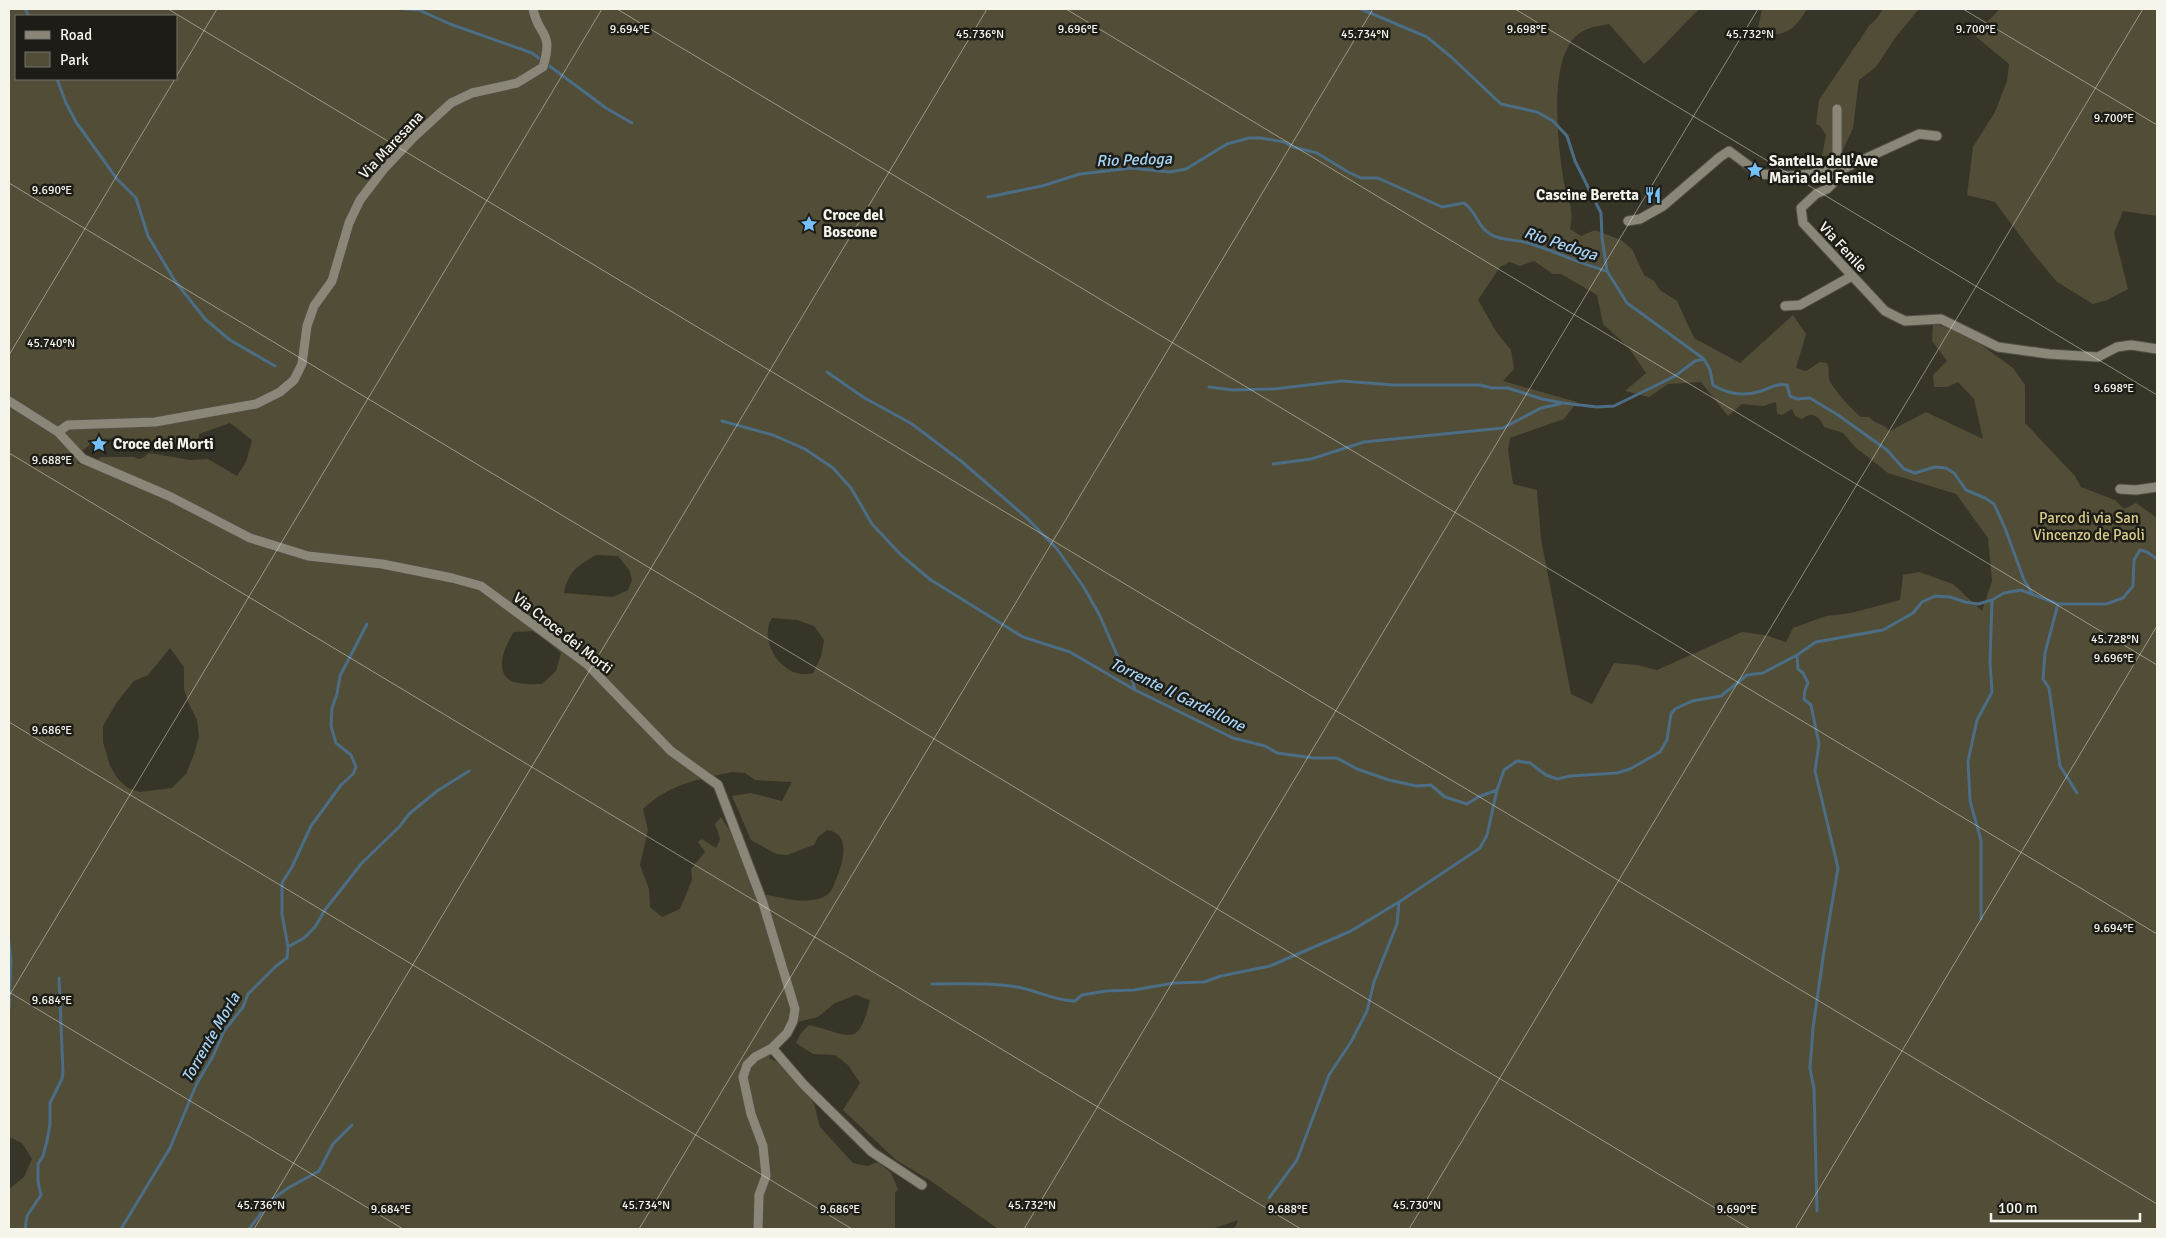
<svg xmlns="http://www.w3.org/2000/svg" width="2166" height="1238" viewBox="0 0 2166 1238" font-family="Signika,sans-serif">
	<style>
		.green { fill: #514d36; fill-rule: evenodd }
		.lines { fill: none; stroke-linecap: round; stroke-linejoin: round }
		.stream { stroke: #4b6d85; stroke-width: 3 }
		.street-casing { stroke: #525045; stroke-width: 11 }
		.street { stroke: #8a8778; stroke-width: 9 }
		.ticks { fill: none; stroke: #f6f5ec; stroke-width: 1; stroke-opacity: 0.45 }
		.labels { text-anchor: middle; stroke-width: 5; stroke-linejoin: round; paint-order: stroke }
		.street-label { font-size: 15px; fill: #f6f5ec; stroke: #1d1c16 }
		.poi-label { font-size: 15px; font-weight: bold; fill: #f6f5ec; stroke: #1d1c16; text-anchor: start }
		.park-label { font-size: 15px; fill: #dacd8c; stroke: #1d1c16 }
		.water-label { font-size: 16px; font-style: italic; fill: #a6d4f7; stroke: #1d1c16 }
		.ticks-label { font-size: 12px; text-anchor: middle; fill: #f6f5ec; stroke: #1d1c16; stroke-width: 5; stroke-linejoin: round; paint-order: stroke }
	</style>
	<rect width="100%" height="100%" fill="#373528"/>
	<!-- green -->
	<path class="green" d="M9,9H1700C1680,26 1665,47 1644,64L1609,24C1598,26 1589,27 1580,33C1547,55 1558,143 1563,177C1566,197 1575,206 1570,229L1581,236L1595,230L1621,240L1632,249L1644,275L1654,281L1660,290L1677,301L1694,338L1740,363L1793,315L1806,334L1796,368L1806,371L1820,362L1827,363C1830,369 1828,373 1829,379C1831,387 1854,412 1861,417H1869C1875,424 1884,424 1890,431L1926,412L1983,439L1974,399L1958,382L1947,387H1934L1933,375L1947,361L1932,341L1933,323L1968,335L2013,368L2025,385V423L2075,476L2081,487L2115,500L2124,509L2136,503L2157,518V1229H1232L1236,1226L1238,1220L1212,1229H998L931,1181L896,1160L843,1110L860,1083L848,1065L835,1055L813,1054L796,1043L801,1033L809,1025C849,1034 858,1051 870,1000L856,995L835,1003L818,1017L785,1025L782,1035L769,1058L777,1062L802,1086L814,1104L820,1127L853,1163L867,1166L878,1162L891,1173L898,1189L895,1193V1229H9V1189L24,1177L32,1159L22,1143L9,1137ZM16,16H176V79H16ZM1534,261L1553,274H1561L1597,295L1603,324L1628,347L1646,373L1625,391L1649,397L1668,384L1701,382L1728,416L1742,404L1763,406L1776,402L1777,414L1782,415L1792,409L1795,416L1802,419C1812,411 1819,416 1824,427L1843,433L1855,447L1888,473L1956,494L1988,538L1992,581L1982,611L1953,584L1919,572L1903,575L1900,600L1851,613L1826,616L1793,628L1786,642L1765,635L1742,632L1657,670L1637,665L1614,663L1592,704L1571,694L1541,539L1537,490L1513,484L1508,450L1510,438L1564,419L1577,402L1503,381L1514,369L1511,350L1497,333L1478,300L1500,267L1510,262L1520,266ZM230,423L252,440L246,462L237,476L208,459L191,460L149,453L144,457L139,459L134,457H101L91,468L77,463L82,451L97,439L121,438L133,440L161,448H198L199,434ZM596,555L618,556L629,570L632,580L628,590L613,597L564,593C568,572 578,565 596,555ZM772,618L797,620L814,626L824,640L821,657L813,673C785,682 757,642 772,618ZM535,631L561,653L556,671L542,684C533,684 523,685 514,682C492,674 505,645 514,632ZM170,648L184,667V689L188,702L197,720L199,737L194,754L186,774L172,788L140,792L128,788L118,779L110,766L103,742V726L117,702L134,681L148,675ZM732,772L745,773L755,780L792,782L782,801L751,793L732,796L751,840L776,854L787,855L814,845L818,837L827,830C850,833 844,859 838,874C834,884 833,894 821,898C801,905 780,896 760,894L738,844L721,817L715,824L720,839L716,848L702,839L698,842L705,852L691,869L692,880L680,909L662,917L650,907L649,889L640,865L648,830L643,809C671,783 697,780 732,772Z
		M1762,9H1807C1795,30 1783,39 1757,32Z
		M1883,9H1919L1895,38L1876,67L1859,80L1853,128L1841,154L1822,156L1826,135L1820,126L1816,124L1819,100L1869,26L1877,18Z
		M2000,9H2157V216L2123,211L2114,233L2128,289L2107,300L2093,304L2057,282L2032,252L1995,202L1967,195L1973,147L1995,112L2007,81L2009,64L1974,35Z"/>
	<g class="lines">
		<!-- stream -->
		<path class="stream" d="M25,9L29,16
			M405,9L419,10L450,24L532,53L606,108L632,123
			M1361,9L1427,37L1450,56L1501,104L1537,112L1553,121L1567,136L1575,161L1601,213L1602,238L1607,271
			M57,79L66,103L76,122L117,179L136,198L148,236L175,281L205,319L230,340L275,366
			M988,197L1042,186L1080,174L1132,168L1170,172L1186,169L1227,144L1249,138H1261L1284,142L1293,147L1317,153L1348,172L1361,178H1378L1442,207L1464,203C1476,212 1476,221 1485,230C1496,241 1514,239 1528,243C1555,251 1580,264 1607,271L1627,303L1704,359L1710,370L1713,385C1729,395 1745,397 1764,390C1772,387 1778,383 1787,385L1790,396L1797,399L1810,398L1838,415L1887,450L1904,469L1915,473L1935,467L1946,468L1954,473L1966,490L1985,498L1994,504L2005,528L2024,580L2032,593
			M827,372L863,397L912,424L961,461L1028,519L1057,549L1083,586L1099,614L1122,666L1132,679L1135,690
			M1209,387L1233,390L1274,389L1342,381L1394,385H1480L1492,388H1508L1542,399L1563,403L1597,407L1614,406L1675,376L1695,361L1704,359
			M722,421L773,435L805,449L833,468L851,488L872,524L901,555L931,580L1023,637L1070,652L1135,690L1233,738L1265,746L1277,753L1314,758H1337L1357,769L1389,780L1416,786L1431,785L1445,797L1467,804L1478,797L1497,790L1504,770L1517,761L1530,763L1546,775L1557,779L1570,776L1617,773L1630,769L1660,752L1667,740L1671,714L1675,709L1692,701L1721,696L1747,675L1763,673L1797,655L1816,642L1883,630L1913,613L1922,602L1935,596L1950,597L1965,602L1978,604L1992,600L2004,593L2021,590L2058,604H2106L2123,598L2133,586L2134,560L2140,550L2147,552L2157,559
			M1273,464L1311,459L1364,442L1503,428L1541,408L1560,404
			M2058,604L2045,653L2043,679L2049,688L2060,766L2077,793
			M1797,655L1798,669L1803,673L1808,683L1805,690L1804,699L1811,705L1819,744L1815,771L1838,868L1824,951L1813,1028L1810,1068L1814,1089L1817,1211
			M1981,919V840L1970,801L1968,761L1977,720L1992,692L1990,662L1992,600
			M9,943L11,959L9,1008
			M288,947L304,938L315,927L325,910L361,864L400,826L409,814L437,791L469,771
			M932,984C962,984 993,982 1022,988C1040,992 1056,1001 1075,1001L1082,995L1106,991L1134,990L1174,983L1204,982L1221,976L1270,966L1351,931L1399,902L1480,848L1487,835L1497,790
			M1269,1198L1297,1160L1329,1075L1351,1042L1367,1011L1374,982L1397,924L1399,902
			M25,1229L27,1216L41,1195L38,1182V1164L43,1156L47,1141L50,1124V1103L62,1079L63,1072L59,978
			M121,1229L170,1148L197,1083L213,1056L224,1031L243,1007L248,994L276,966L287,958L288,947L282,914V883L292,867L311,826L341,785L353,774L356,767L351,755L336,743L331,726L332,708L337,694L340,676L367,624
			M249,1229L271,1200L288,1188L319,1171L333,1144L352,1125"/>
		<!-- street casing -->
		<g class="street-casing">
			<path id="street" d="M1834,167L1837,160V109
				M1838,171L1919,134L1937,136
				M1628,221L1640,219L1663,206L1720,157L1729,151L1760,174L1789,176L1813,174L1824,167H1834L1838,171L1836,180L1827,189L1816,194L1801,208L1803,223L1885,311L1905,321L1941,319L1998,347L2049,354L2098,357L2117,347L2131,345L2157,349
				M1785,306L1800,305L1852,276
				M9,401L58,432L83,459L169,496L250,538L308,556L382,564L452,578L481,586L588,665L671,751L718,785L763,903L795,1009L793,1021L787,1033L772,1048L755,1057L747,1065L743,1077L751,1114L763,1146L766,1176L759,1195L758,1229
				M58,432L68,425L155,422L256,404L280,392L294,380L302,364L307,326L314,306L332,281L349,223L360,200L383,170L414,137L451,103L472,93L517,83L543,67C554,30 539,38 533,9
				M2120,489L2136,490L2157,487
				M772,1048L804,1085L872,1152L922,1185"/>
		</g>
		<!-- street -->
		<use href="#street" class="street"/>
	</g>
	<!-- ticks -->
	<path class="ticks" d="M168,9L2157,1204M617,9L2157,934M1066,9L2157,665M1515,9L2157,395M1963,9L2157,125M176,77L217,9M9,183L1750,1229M9,355L175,79M9,453L1301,1229M9,722L852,1229M9,992L403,1229M9,996L602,9M254,1229L987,9M639,1229L1373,9M1024,1229L1758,9M1409,1229L2143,9M1795,1229L2157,626"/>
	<!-- icons -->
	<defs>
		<g id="sight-bare" transform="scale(1.35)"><path d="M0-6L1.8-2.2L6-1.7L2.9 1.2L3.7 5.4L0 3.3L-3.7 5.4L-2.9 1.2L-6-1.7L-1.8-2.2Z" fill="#75c0f6" stroke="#1d1c16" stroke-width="2.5" paint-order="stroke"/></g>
		<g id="restaurant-bare" transform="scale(1.35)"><path d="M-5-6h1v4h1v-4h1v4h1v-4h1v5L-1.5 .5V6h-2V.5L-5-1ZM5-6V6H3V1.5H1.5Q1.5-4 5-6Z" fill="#75c0f6" stroke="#1d1c16" stroke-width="2.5" paint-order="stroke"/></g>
	</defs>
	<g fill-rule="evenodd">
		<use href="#sight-bare" x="1755" y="170"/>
		<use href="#restaurant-bare" x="1653" y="195"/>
		<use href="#sight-bare" x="809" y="224"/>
		<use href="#sight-bare" x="99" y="444"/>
	</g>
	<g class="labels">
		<!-- street labels -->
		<g class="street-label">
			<text transform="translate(391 145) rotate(-47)" y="5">Via Maresana</text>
			<text transform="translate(1843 247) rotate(47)" y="5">Via Fenile</text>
			<text transform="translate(563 633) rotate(38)" y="5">Via Croce dei Morti</text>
		</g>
		<!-- poi labels -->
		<g class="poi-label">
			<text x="1769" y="166">Santella dell'Ave<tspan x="1769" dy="17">Maria del Fenile</tspan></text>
			<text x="1639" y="200" text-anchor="end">Cascine Beretta</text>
			<text x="823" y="220">Croce del<tspan x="823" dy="17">Boscone</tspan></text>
			<text x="113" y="449">Croce dei Morti</text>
		</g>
		<!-- park labels -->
		<g class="park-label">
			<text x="2089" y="523">Parco di via San<tspan x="2089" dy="17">Vincenzo de Paoli</tspan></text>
		</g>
		<!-- water labels -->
		<g class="water-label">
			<text transform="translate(1134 159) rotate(-2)" y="6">Rio Pedoga</text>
			<text transform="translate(1561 243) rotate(18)" y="6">Rio Pedoga</text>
			<text transform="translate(1178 694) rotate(26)" y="6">Torrente Il Gardellone</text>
			<text transform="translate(210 1037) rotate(-60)" y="6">Torrente Morla</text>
		</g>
	</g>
	<g class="ticks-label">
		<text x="630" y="33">9.694°E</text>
		<text x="1078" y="33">9.696°E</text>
		<text x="1527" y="33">9.698°E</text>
		<text x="1976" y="33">9.700°E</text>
		<text x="980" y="38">45.736°N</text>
		<text x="1365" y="38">45.734°N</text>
		<text x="1750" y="38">45.732°N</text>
		<text x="2114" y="122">9.700°E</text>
		<text x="52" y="194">9.690°E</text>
		<text x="51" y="347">45.740°N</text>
		<text x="2114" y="392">9.698°E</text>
		<text x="52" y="464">9.688°E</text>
		<text x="2115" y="643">45.728°N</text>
		<text x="2114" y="662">9.696°E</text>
		<text x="52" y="734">9.686°E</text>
		<text x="2114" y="932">9.694°E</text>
		<text x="52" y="1004">9.684°E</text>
		<text x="261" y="1209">45.736°N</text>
		<text x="646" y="1209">45.734°N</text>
		<text x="1032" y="1209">45.732°N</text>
		<text x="1417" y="1209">45.730°N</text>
		<text x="391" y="1213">9.684°E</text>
		<text x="840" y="1213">9.686°E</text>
		<text x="1288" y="1213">9.688°E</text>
		<text x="1737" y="1213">9.690°E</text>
	</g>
	<!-- border -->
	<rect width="2166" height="1238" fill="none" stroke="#f6f5ec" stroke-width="20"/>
	<!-- legend -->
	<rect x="15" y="15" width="162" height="65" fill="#1d1c16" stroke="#74736c"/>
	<rect x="25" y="31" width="25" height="8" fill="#8a8778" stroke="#74736c"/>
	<text x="60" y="40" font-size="15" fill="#f6f5ec">Road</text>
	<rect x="25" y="52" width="25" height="15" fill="#514d36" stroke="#74736c"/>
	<text x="60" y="65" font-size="15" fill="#f6f5ec">Park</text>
	<!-- scale -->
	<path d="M1991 1213v8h149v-8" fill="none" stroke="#f6f5ec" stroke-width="2.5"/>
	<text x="1998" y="1213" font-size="15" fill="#f6f5ec" stroke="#1d1c16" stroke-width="4" paint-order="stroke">100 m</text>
</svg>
